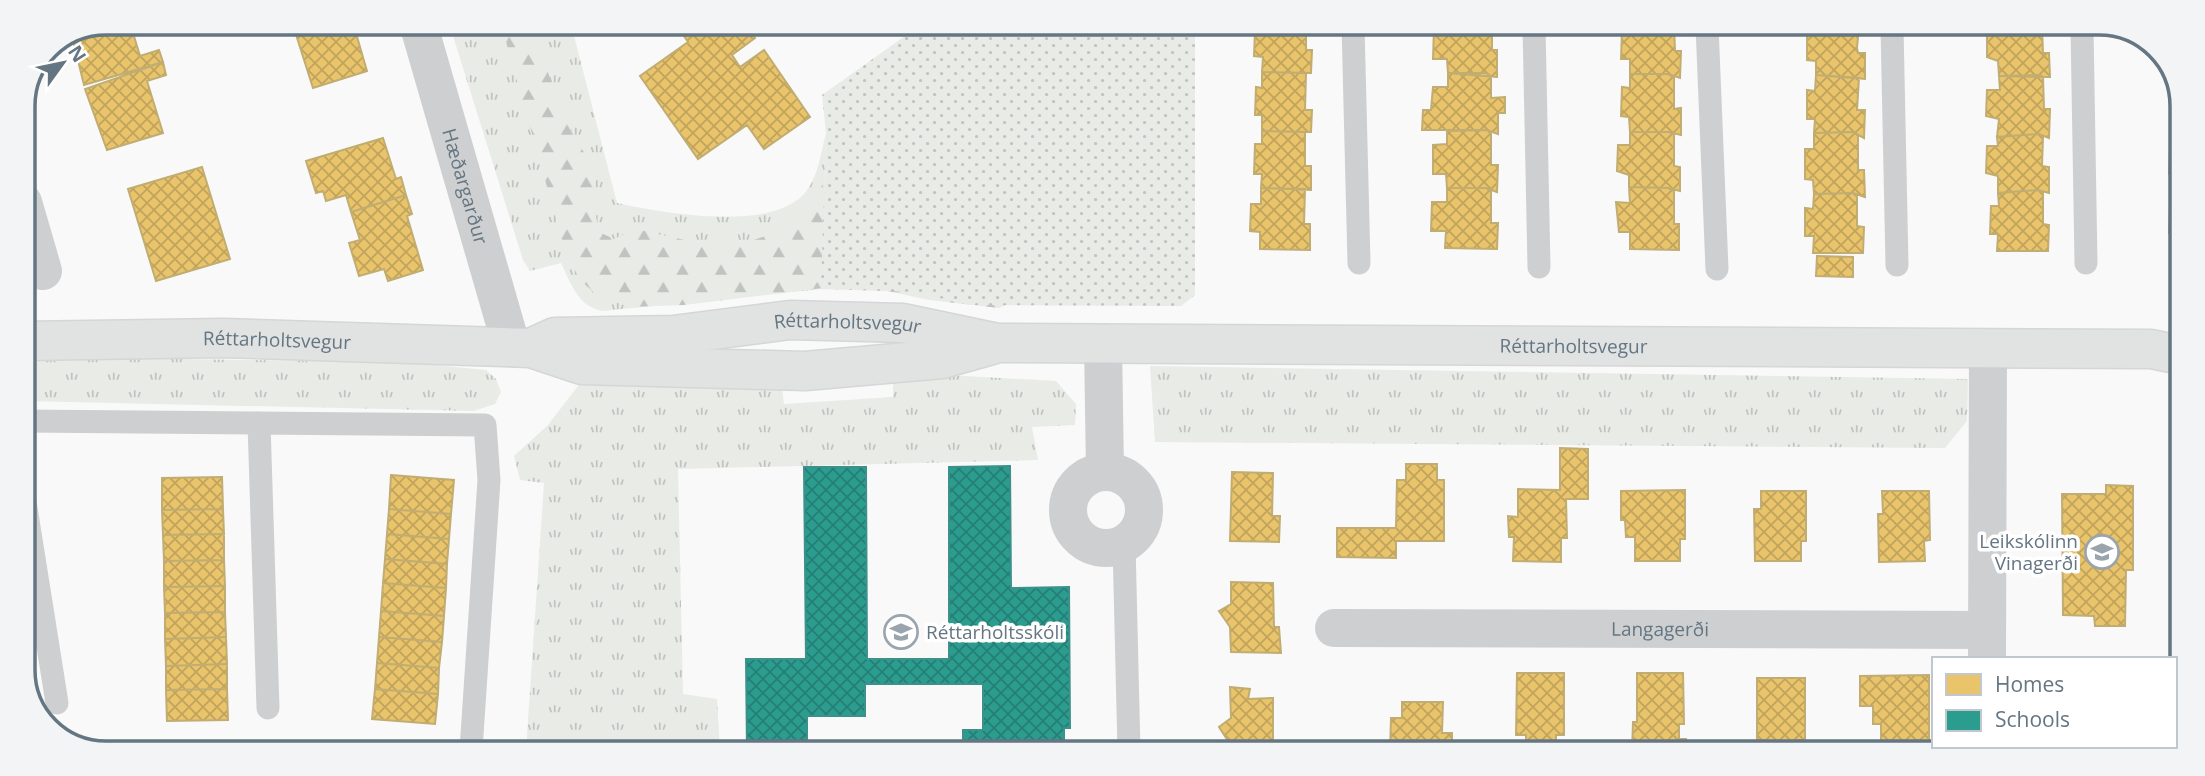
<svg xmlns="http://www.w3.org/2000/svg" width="2205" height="776" viewBox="0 0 2205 776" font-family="'Open Sans',sans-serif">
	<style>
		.grass { fill: url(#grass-tufts) }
		.forest { fill: url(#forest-firs) }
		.park { fill: url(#park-dots) }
		.homes { fill: url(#homes-cross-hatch); stroke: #c1ad72; stroke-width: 2 }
		.schools { fill: url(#schools-cross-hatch); stroke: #3c918b; stroke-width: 2 }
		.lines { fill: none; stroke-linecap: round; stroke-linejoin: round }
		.secondary-casing { stroke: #d5d6d7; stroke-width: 41 }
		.lane { stroke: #cecfd0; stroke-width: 23 }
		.street { stroke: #cecfd0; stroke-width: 38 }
		.secondary { stroke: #e1e2e2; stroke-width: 38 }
		.labels { text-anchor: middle; stroke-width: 7; stroke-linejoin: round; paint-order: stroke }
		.street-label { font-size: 19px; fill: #657683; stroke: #fff }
		.poi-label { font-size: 19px; fill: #657683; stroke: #fff; text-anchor: end }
		.rim { fill: none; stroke: #657683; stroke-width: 3.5 }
	</style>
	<defs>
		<pattern id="grass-tufts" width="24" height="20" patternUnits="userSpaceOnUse" patternTransform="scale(1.75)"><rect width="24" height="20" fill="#e8ebe6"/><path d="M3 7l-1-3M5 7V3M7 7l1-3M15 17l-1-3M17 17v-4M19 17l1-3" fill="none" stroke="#c0c3c0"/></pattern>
		<pattern id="forest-firs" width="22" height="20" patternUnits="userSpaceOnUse" patternTransform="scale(1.75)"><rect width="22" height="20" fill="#e8ebe6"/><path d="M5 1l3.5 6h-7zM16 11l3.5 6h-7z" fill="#c0c3c0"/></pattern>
		<pattern id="park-dots" width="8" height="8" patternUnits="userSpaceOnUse" patternTransform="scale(1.75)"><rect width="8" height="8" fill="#e8ebe6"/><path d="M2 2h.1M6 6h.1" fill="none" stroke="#c0c3c0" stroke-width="1.8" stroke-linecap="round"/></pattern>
		<pattern id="homes-cross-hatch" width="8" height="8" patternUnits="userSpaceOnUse" patternTransform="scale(1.75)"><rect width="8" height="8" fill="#e9c46a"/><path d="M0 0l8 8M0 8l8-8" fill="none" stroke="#c0a45d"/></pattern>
		<pattern id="schools-cross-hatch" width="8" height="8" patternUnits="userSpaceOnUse" patternTransform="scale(1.75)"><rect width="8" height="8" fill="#2a9d8f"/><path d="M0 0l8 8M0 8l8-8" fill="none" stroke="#277e75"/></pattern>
	</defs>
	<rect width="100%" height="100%" fill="#f9f9f9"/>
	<!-- grass -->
	<path class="grass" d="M449,23L571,24L617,203C662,213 770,232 804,194C818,179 821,152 826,133L821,289L602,311C578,306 571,284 561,263L530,271L523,260Z
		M23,357L404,362L486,370L496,379L501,392L495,404L474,411L23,401Z
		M1150,366L1968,379L1967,421L1945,448L1155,442Z
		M893,372L1056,381L1076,404L1075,425L1032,427L1038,460L678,469L683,694L717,699L720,750H526L544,483L520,480L514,456L548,425L578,386L589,381L782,388L784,404L893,397Z"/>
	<!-- forest -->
	<path class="forest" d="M501,24H533L560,111L597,175L593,201L599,232L614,239L636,229L689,241L745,243L780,231L813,201L906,40L900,24H927L1012,302L999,308L929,300L855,284L684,305L630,307L599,297L581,281L566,254Z"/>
	<!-- park -->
	<path class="park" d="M909,24L1195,25V295L1181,306L969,305L915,292L821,289L826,133L822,95L912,31Z"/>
	<!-- homes -->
	<path class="homes" d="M106,23H130L140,56L159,50L163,62L84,85L72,36Z
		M298,23H353L367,71L313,88L293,25Z
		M676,24H745L755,38L732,55L740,67L764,50L810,117L764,149L747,125L698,159L640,76L688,42Z
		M1263,25H1306V50H1312L1311,73L1262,72L1263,57L1254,56L1255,30H1263Z
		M1360,25H1389V31L1360,30Z
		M1446,26H1492V50H1497V77L1448,73L1447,59H1433L1434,28Z
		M1631,26H1674L1675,51H1681L1680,78L1668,74H1630V59H1621L1622,31H1631Z
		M1728,26H1755V31L1728,30Z
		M1816,26H1859L1857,48L1858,53H1865V79L1816,75V61L1807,60V33H1816Z
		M2000,27H2042L2043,53H2049L2050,77L1999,76L1998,61L1987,57V31H2000Z
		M163,62L166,75L147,81L163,133L107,150L85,89Z
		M1262,72L1306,73L1305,110H1312L1311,132L1262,131V115H1255L1256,87L1262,88Z
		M1448,73H1487L1491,77V98L1505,97V113H1498V134L1487,130H1422L1423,110H1431L1433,87H1448Z
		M1630,74H1668L1674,78V109L1681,108V135L1669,132H1630L1629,117L1621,116L1622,87L1630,88Z
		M1816,75L1859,78L1857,110H1865L1864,138L1853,132L1814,133L1815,119H1807V90L1815,91Z
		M2040,75L2043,77L2044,109H2050L2049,138L2039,134L1997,137L1999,119L1986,116L1987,90H2000L1999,76Z
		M2176,92H2179L2182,100V120H2175Z
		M1487,130L1491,134V165H1498L1497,192L1486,188H1447L1446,174H1433V145L1447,144V131Z
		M1262,131L1305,132V166H1311V190L1261,188L1262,174H1254L1255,144H1262Z
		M1630,132H1669L1674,135V166L1680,167V191L1668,188L1629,187V175L1617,171L1618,145H1630Z
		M1853,132L1858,135V170H1864L1865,197L1853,193L1814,194L1813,180L1805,179V149H1814V133Z
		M2039,134L2043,137L2042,166L2049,167V193L2038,190L1998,193V176L1986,173L1987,146H1998L1997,137Z
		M383,138L396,179L401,177L406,195L351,212L346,195L326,201L323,191L316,193L306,161Z
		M2170,149H2182V177L2169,174Z
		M202,167L230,259L156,281L128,189Z
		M1629,187L1668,188L1674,191V224H1679V250L1630,249V232H1619L1616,202L1630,203Z
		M1261,188L1305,189L1304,224H1310V250L1260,249V232L1250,231L1251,204H1261Z
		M1447,188H1486L1491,192V223H1498L1497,249L1445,248L1446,231H1431L1432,202H1447Z
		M2038,190L2043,193V224L2049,225L2048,251H1997L1998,234H1990L1991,206H1999L1998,193Z
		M1853,193L1857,197V226L1864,227L1863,253H1813L1814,236H1805V208L1813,209L1814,194Z
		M406,195L412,214L407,216L423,270L388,281L384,269L359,276L349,243L360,240L351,212Z
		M2170,207H2181V235L2169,233Z
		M1817,256L1853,257V277L1816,276Z
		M1560,448L1588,449V499H1566L1567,538H1561V562L1513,561L1514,537H1509L1508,516L1518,517V489L1560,490Z
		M1406,464H1437V480H1444V541H1396V558L1337,557V528H1396L1397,480H1406Z
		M1232,472L1273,473L1272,516H1280L1279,542L1230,541Z
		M391,475L454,480L451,514L389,509Z
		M222,477L223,509L162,510V478Z
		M2106,485L2133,486V570H2126L2125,626H2095L2094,616L2063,615L2062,494H2106Z
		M1685,490V539H1680V561H1635V537H1626L1625,520H1621V491Z
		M1761,491H1806V541H1801V561H1755L1754,509H1761Z
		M1882,491H1929L1930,540L1924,541L1925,561L1879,562L1878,514H1883Z
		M223,509L224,534L163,535L162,510Z
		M389,509L451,514L449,539L387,534Z
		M224,534V560L164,561L163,535Z
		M387,534L449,539L447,564L385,559Z
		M385,559L447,564L446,588L383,583Z
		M224,560L225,586L164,587V561Z
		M1231,582L1273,583L1274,627H1279L1281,653L1231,652L1230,627L1219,611L1231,604Z
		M383,583L446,588L444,616L381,611Z
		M225,586V612L165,613L164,587Z
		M381,611L444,616L442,642L379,637Z
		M225,612L226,637L165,639V613Z
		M226,637L227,664L166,666L165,639Z
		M379,637L442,642L439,668L377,663Z
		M23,658L29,685L27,686L23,676Z
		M377,663L439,668L438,694L375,689Z
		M227,664V689L166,690V666Z
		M1517,673H1564V735H1556V750L1526,749V735H1516Z
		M1637,673H1683L1684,724H1679V739H1686V752H1632L1633,722H1637Z
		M1929,675V743H1934L1935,753H1881V724H1873V706H1860V676Z
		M1757,678H1805V740H1796V753H1767V740H1757Z
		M1230,687L1250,689L1248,699L1273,698V746L1280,747V752L1230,751V744L1219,727L1231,718Z
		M227,689L228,720L167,721L166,690Z
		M375,689L438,694L435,724L372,719Z
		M1402,702H1443L1442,733H1452V751L1390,752L1391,718H1402Z
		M2071,746H2120L2100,753H2049L2050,747Z"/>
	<!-- schools -->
	<path class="schools" d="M1010,466L1011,588L1069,587L1070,728H1064V751H963V730H983V684H865V716H807V751L747,750L746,659H806L804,467H866L867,659H949V467Z"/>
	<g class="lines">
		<!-- secondary casing -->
		<g class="secondary-casing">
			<g id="secondary">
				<path id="s3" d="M23,341L223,338L531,348L582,365L805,371L942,359L992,345"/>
				<path id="s4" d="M531,348L555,337L673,335L790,320L903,323L998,343L2151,349L2180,355"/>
			</g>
		</g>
		<!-- lane -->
		<path class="lane" d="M1353,25L1359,263
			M1534,26L1539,267
			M1707,26L1717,269
			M1892,27L1897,265
			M2082,27L2086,263
			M23,421L485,425L489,480L471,750
			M259,423L268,708
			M23,489L57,703
			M1124,544L1129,751"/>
		<!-- street -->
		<g class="street">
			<path id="s1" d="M418,23L512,348"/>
			<path d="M23,202L43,271"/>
			<path d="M1103,343L1105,472"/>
			<circle cx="1106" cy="510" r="38"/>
			<path id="s2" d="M1334,628L1987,630"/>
			<path d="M1987,659L1988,348"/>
			<path d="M1987,753V746"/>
		</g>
		<!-- secondary -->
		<use href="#secondary" class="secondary"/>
	</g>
	<!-- icons -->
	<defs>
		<g id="school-ring" transform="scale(1.75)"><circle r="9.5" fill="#fff" stroke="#99a4ac" stroke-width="1.5"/><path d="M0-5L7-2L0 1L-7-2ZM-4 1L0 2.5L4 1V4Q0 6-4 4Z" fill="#99a4ac"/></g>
	</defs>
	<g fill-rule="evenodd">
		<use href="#school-ring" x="2102" y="552"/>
		<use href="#school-ring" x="901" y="632"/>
	</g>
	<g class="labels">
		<!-- street labels -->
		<g class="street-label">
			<text dy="7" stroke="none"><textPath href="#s1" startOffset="170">Hæðargarður</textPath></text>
			<text dy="7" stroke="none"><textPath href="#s4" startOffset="320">Réttarholtsvegur</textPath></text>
			<text dy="7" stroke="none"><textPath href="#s3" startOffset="254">Réttarholtsvegur</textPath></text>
			<text dy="7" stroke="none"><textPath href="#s4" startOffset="1048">Réttarholtsvegur</textPath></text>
			<text dy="7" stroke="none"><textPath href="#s2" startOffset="326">Langagerði</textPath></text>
		</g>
		<!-- poi labels -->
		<g class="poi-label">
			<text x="2078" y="548">Leikskólinn<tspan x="2078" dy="22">Vinagerði</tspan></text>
			<text x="926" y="639" text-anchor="start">Réttarholtsskóli</text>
		</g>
	</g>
	<!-- crop -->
	<path d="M0 0H2205V776H0ZM106 35H2099A71 71 0 0 1 2170 106V670A71 71 0 0 1 2099 741H106A71 71 0 0 1 35 670V106A71 71 0 0 1 106 35Z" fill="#f3f4f5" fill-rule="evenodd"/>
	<path class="rim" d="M106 35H2099A71 71 0 0 1 2170 106V670A71 71 0 0 1 2099 741H106A71 71 0 0 1 35 670V106A71 71 0 0 1 106 35Z"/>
	<!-- legend -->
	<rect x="1932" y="657" width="245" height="91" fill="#ffffff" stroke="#c1c8cd" stroke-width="2"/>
	<rect x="1946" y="674" width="35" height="21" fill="#e9c46a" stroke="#c1c8cd" stroke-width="2"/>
	<text x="1995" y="692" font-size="21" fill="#657683">Homes</text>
	<rect x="1946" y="710" width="35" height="21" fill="#2a9d8f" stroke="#c1c8cd" stroke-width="2"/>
	<text x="1995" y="727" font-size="21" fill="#657683">Schools</text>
	<!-- north arrow -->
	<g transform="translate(63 63) rotate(57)" stroke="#ffffff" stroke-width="5" paint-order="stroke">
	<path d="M0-5L12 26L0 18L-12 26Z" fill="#657683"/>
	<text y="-10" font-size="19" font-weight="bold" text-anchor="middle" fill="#657683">N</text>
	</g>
</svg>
